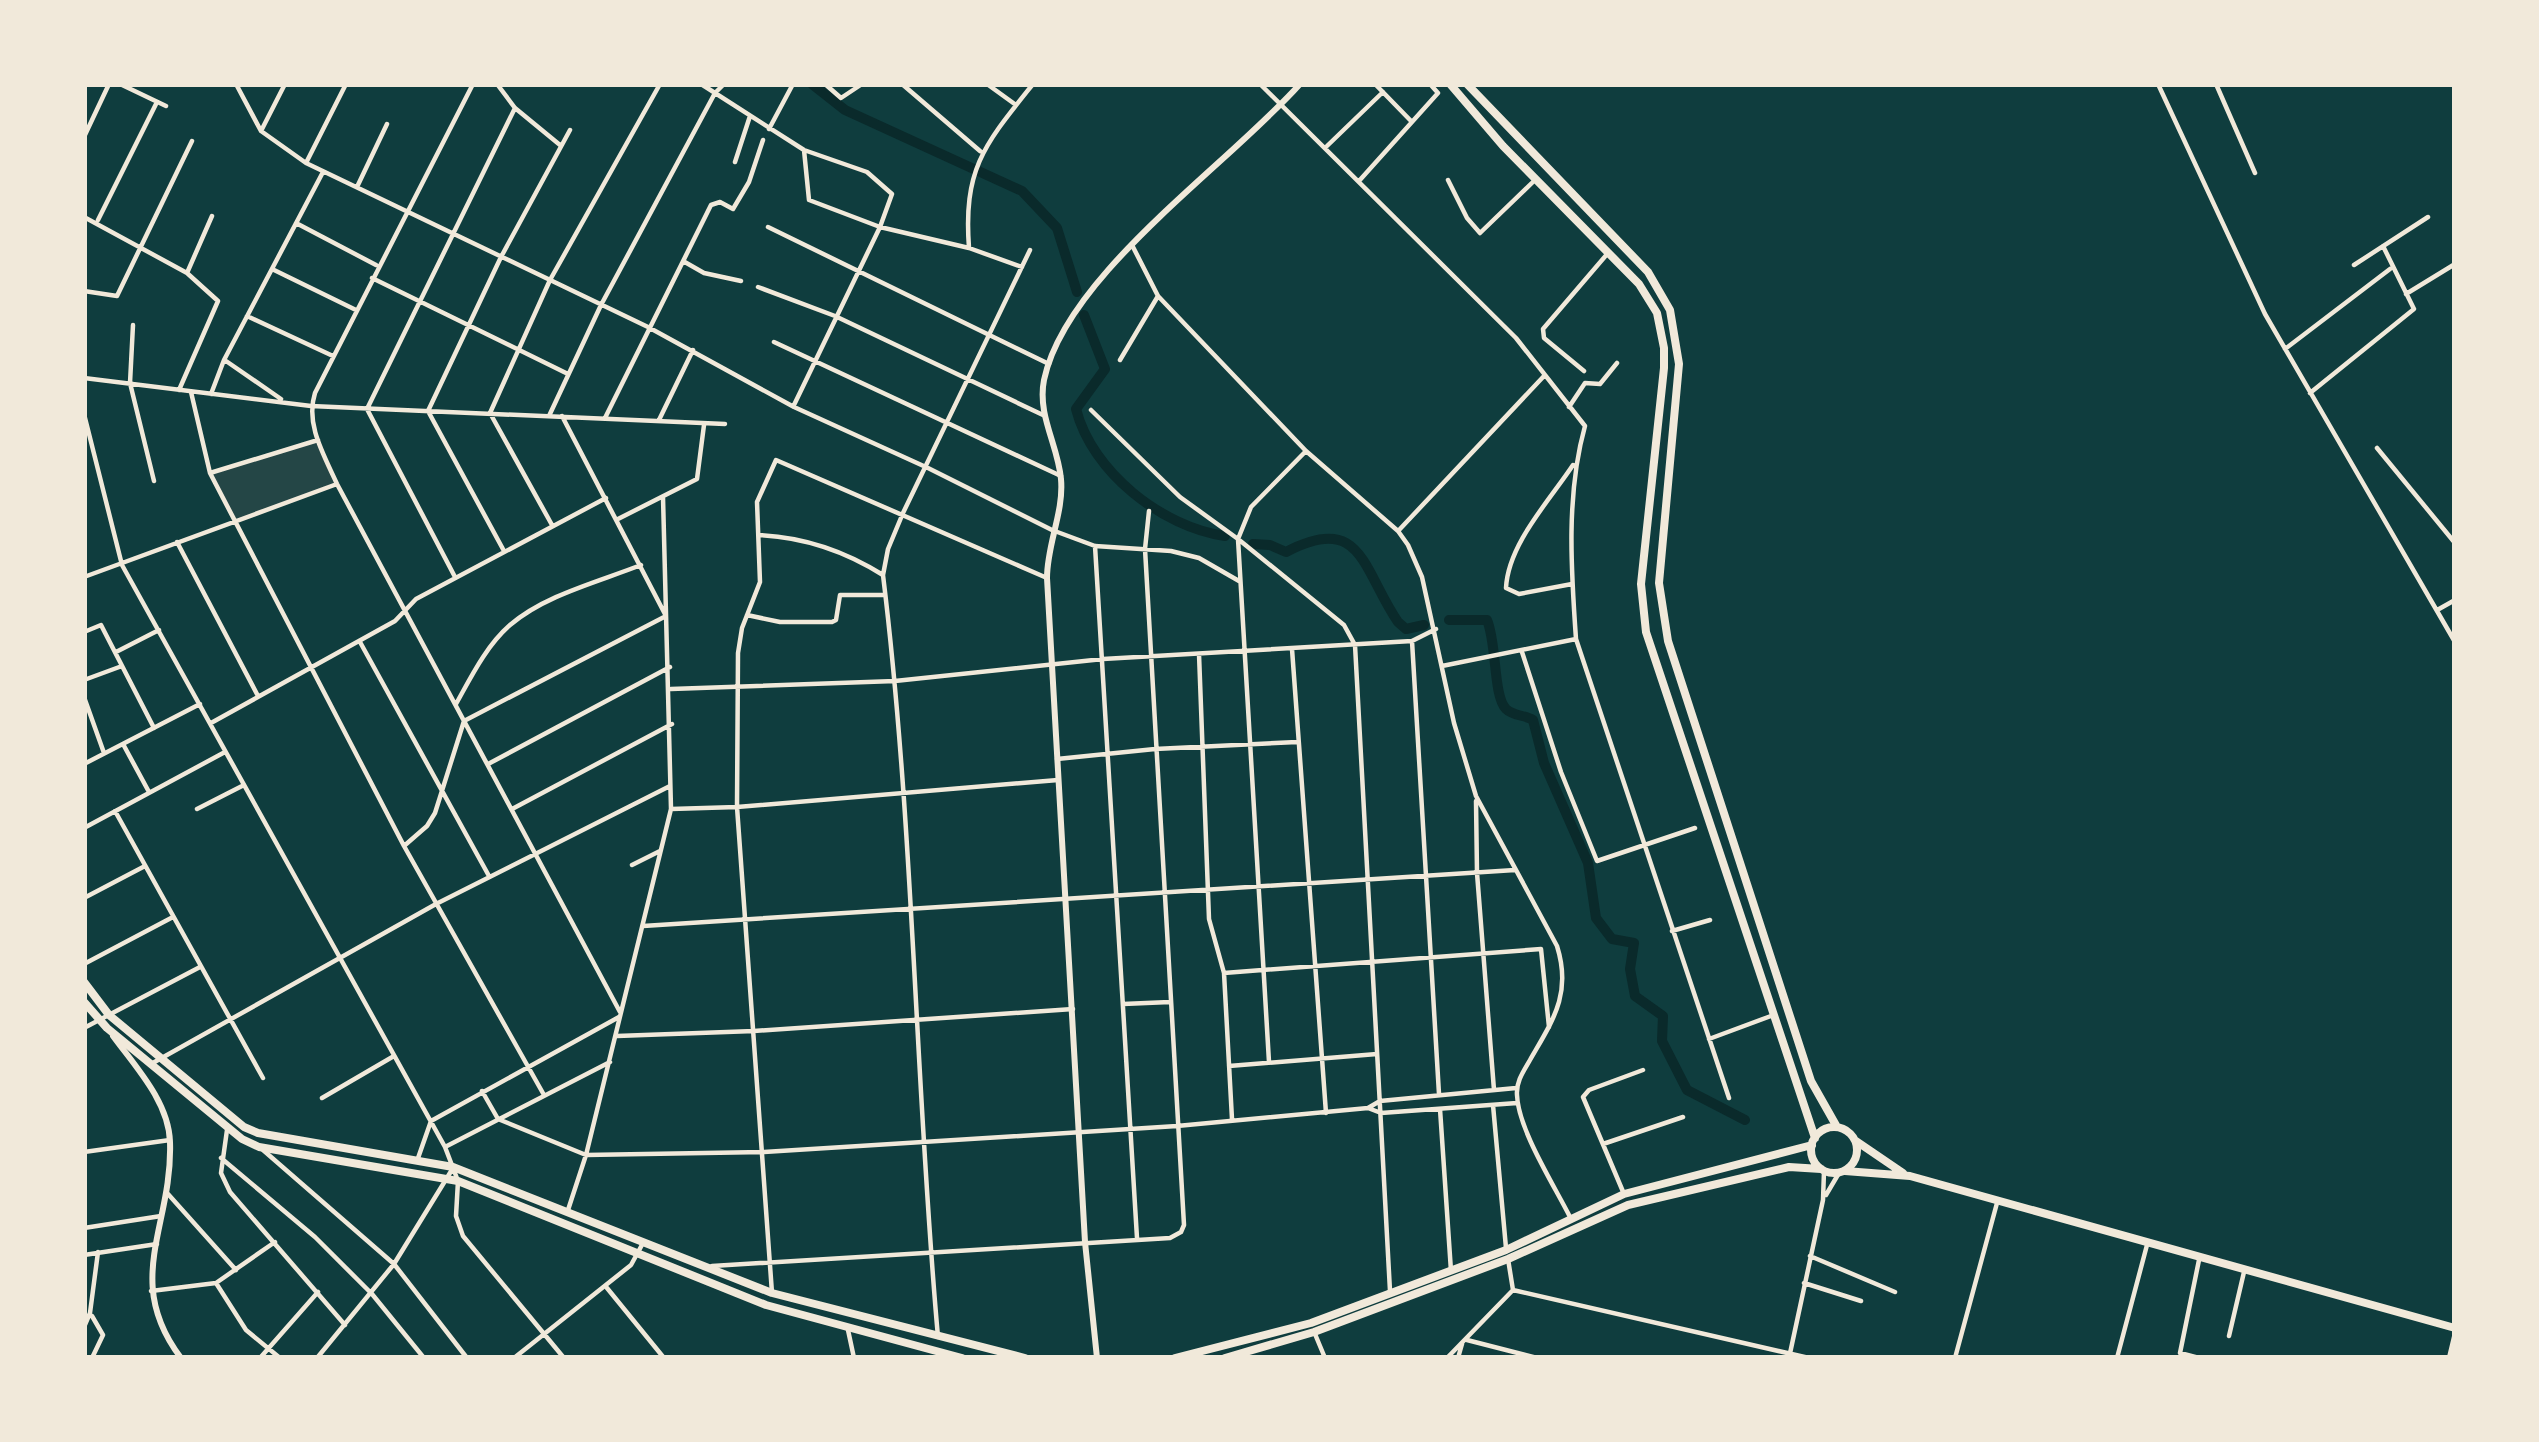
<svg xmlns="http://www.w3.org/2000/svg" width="2539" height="1442" viewBox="0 0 2539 1442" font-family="Inter,sans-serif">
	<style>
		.green { fill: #244646 }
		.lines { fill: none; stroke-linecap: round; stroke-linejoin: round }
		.canal { stroke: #0a2a2b; stroke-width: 10 }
		.minor { stroke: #f1e9da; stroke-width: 4.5 }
		.tertiary { stroke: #f1e9da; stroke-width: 6 }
		.secondary { stroke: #f1e9da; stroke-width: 8 }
	</style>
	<rect width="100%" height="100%" fill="#0f3d3e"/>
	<!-- green -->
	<path class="green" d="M318,440L336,484L235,523L210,473Z"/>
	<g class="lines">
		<!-- canal -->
		<path class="canal" d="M812,84L845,110L1022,191L1057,228L1077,292
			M1084,315L1105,369L1076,409C1092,472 1162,527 1225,536
			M1253,544L1270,545L1286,552C1362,512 1362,569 1398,622L1406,629L1424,625
			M1449,620H1487C1497,643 1493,696 1506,709C1513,716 1525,715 1533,720L1544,763L1588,863L1596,918L1612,939L1634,943L1630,969L1635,996L1663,1016L1662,1041L1687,1090L1745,1120"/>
		<!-- minor -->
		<path class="minor" d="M120,84L166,106
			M236,84L261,131L306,163L648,327L794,407L928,468L1052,530L1095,546L1171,551L1199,558L1239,581
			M473,84L315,393C305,424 324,455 337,484L620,1012
			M497,84L515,108L560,145
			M701,84L804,150L867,172L892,194L880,227L794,405
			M825,84L841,98L862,84
			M902,84L980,151
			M987,84L1016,105
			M1260,84L1516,338L1585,426C1566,494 1571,569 1576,639L1729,1098
			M1375,84L1412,122
			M2158,84L2265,314L2455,642
			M2216,84L2255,173
			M769,129L793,84
			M261,131L285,84
			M84,137L109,84
			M1327,146L1383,92
			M804,150L809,200L880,227L969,248L1022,267
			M735,162L750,116
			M306,163L346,84
			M1448,180L1467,218L1480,233L1536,179
			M1359,181L1438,93L1430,84
			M357,187L387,124
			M84,217L187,273L218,301L179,390
			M98,220L157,102
			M296,223L376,265
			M768,227L1049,364
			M1132,245L1158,296L1306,451L1398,531L1408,545L1422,577L1454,723L1476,796L1557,946C1572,994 1553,1020 1530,1060C1523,1072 1516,1082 1517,1095C1518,1129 1554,1185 1570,1217
			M969,248C963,168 985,144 1033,84
			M683,261L704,273L741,281
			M2354,265L2428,217
			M272,269L356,310
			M187,273L212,216
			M372,278L566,373
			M758,287L835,316L1043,415
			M84,291L117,296L192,141
			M2406,294L2455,264
			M247,316L333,356
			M133,325L130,383L154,481
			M774,342L1061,476
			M2285,349L2390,269
			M1120,360L1158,296
			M226,361L281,399
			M1584,371L1544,338L1543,329L1608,253
			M84,378L311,406L725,424
			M191,392L210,473L404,846L544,1095
			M2310,393L2414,309L2383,246
			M211,394L224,360L323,172
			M1569,407L1585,383L1600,384L1617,363
			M1091,410L1180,497L1238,539L1344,625L1355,645L1390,1291
			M84,414L122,565L445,1147L458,1181L456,1216L463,1236L564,1358
			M549,416L601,305L715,93L724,84
			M605,418L711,205L720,202L733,209L749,182L763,140
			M659,420L693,350
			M2377,448L2455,543
			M210,473L318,440
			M618,519L697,479L704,425
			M552,525L490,413L550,280L660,84
			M1400,529L1544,376
			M759,535C803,537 845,551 883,575
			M177,542L258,696
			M1095,546L1137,1238
			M504,551L428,411L501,257L570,130
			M84,577L337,484
			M455,577L367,409L515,108
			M1572,584L1519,594L1506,588C1508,544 1550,500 1573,465
			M2439,609L2455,600
			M747,615L780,622H832L836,620L840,595H885
			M84,632L101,625L154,728
			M1412,641L1439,1094
			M360,642L489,876
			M1292,649L1326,1113
			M116,652L159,630
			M1522,652L1561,772L1597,861L1695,828
			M1199,654L1209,919L1224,973L1232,1119
			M1442,666L1576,639
			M84,680L122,666
			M671,689L895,681L1103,659L1412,641L1436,629
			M84,697L104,753
			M456,704C471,677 486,646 510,625C545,595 598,582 641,565
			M211,723L395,621L416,599L606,498
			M123,744L149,792
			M1057,759L1155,749L1297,742
			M490,763L670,667
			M84,764L200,704
			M1476,801L1477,873L1494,1090
			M514,808L672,724
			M197,809L244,785
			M671,809L737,807L1058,780
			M115,811L263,1078
			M84,828L225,752
			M404,846L427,826L435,813L464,721L666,616L562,416
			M632,865L660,851
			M84,898L145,866
			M643,926L1515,870
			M1672,931L1710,920
			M84,964L173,917
			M1224,973L1541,949L1549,1027
			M1123,1004L1170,1002
			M84,1028L200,967
			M617,1036L754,1031L1073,1009
			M1709,1039L1771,1016
			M1269,1062L1238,539L1251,507L1305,452
			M151,1064L436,904L670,786
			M1229,1066L1377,1054
			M482,1091L498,1119L586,1155L764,1152L1177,1126L1368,1108L1381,1113L1517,1103
			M322,1098L394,1056
			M1493,1105L1506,1248
			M1368,1108L1380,1101L1516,1088
			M1440,1109L1451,1271
			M431,1121L619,1017
			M227,1130L221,1173L230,1192L345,1325
			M1603,1144L1683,1117
			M445,1147L610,1062
			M263,1150L394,1264L467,1358
			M84,1152L170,1140
			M221,1158L315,1237L372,1294L424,1358
			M417,1161L431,1121
			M168,1194L236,1270
			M1624,1194L1583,1097L1589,1090L1643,1070
			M1826,1195L1839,1173
			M568,1210L586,1155L671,809L663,497
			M84,1228L161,1216
			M84,1255L157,1244
			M1810,1256L1895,1292
			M712,1266L1170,1238L1181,1232L1184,1225L1145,549L1149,511
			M216,1283L246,1330L280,1358
			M1804,1283L1861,1301
			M607,1288L664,1358
			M1513,1290L1809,1358
			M151,1291L216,1283L275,1242
			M772,1293L737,807L738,653L742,628L760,582L757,502L776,460L1047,578
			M92,1316L103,1335L92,1358
			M84,1327L90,1313L98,1252
			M848,1330L854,1358
			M1315,1334L1325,1358
			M2229,1336L2244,1272
			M938,1337C915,1083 914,828 883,575L888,549L903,513L1030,250
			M1467,1340L1537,1358
			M260,1358L318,1292
			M317,1358L394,1264L453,1168
			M514,1358L631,1265L643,1243
			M1447,1358L1513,1290L1508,1259
			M1458,1358L1462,1344
			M1789,1358L1823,1200L1824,1171
			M1955,1358L1997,1203
			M2117,1358L2147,1245
			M2199,1358L2180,1353L2199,1260
			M2449,1358L2455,1333"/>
		<!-- tertiary -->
		<path class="tertiary" d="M113,1036C135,1066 169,1102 170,1142C173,1226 122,1280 181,1358
			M1097,1358L1085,1242L1047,578C1047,544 1064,512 1061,479C1058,445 1037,415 1044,380C1066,275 1227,166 1300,84"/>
		<!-- secondary -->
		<path class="secondary" d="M1450,84L1503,146L1639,284L1657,313L1664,348V368L1641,584L1646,632L1815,1138
			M1467,84L1648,272L1670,310L1679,364L1659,583L1668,641L1811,1081L1837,1127
			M84,982L109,1015L244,1127L258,1133L453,1167L772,1293L1025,1358
			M84,1002L107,1028L242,1139L259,1147L458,1181L766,1305L962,1358
			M1811 1150a23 23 0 1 1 46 0a23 23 0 1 1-46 0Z
			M1856,1141L1903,1173
			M1845,1171L1910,1176L2455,1328
			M1175,1358L1311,1323L1506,1250L1624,1194L1812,1145
			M1225,1358L1314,1332L1508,1259L1628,1205L1789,1167L1821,1169"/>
	</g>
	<!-- border -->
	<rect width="2539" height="1442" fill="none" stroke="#f1e9da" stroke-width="174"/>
</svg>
